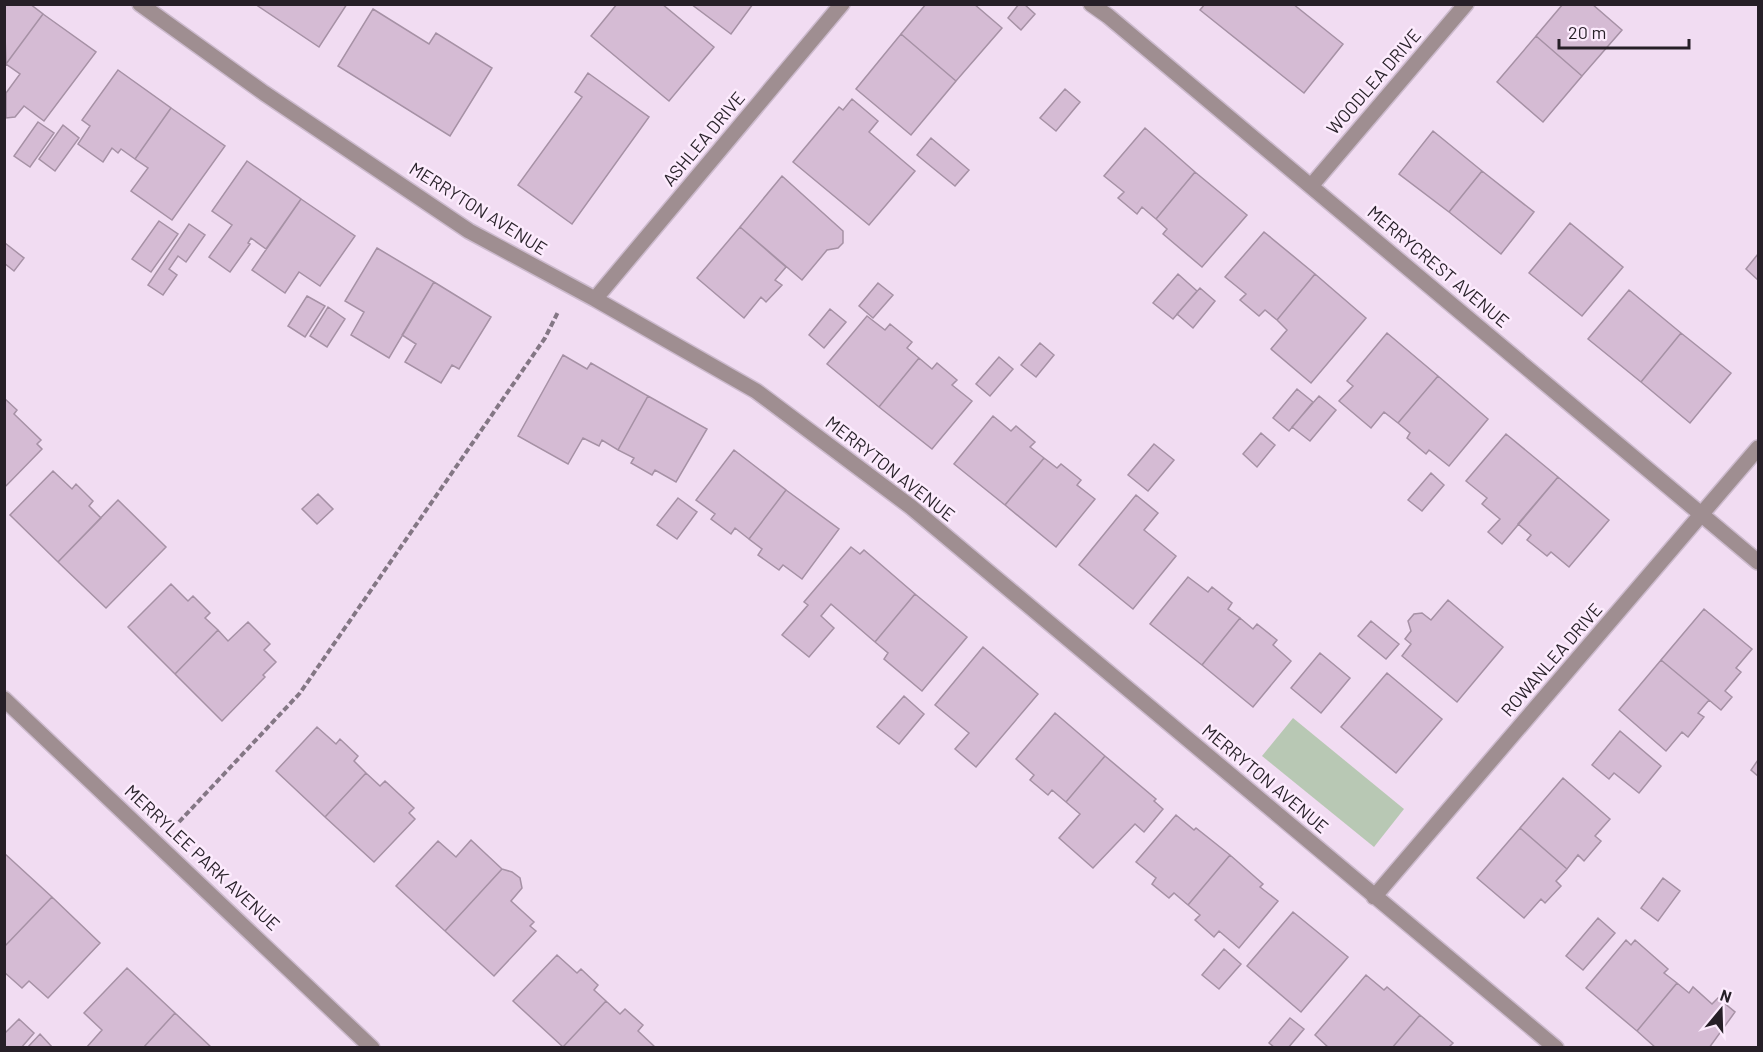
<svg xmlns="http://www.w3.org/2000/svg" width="1763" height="1052" viewBox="0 0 1763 1052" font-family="Barlow,sans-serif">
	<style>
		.green { fill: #b8c8b4 }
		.building { fill: #d5bbd4; stroke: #a691a5; stroke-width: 1.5 }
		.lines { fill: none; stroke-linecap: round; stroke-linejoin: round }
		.minor-casing { stroke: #ccbacd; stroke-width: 18 }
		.path { stroke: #847785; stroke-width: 4; stroke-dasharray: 6 3; stroke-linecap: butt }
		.minor { stroke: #9f8e91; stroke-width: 15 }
		.labels { text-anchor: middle; stroke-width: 5; stroke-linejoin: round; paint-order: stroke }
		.street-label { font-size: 18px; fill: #261f27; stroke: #fcebfd }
	</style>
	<rect width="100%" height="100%" fill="#f1dcf2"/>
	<!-- green -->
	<path class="green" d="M1293,718L1404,809L1374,847L1262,756Z"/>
	<!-- building -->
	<path class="building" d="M4,4H30L43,14L6,64Z
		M255,4H347L319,47Z
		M617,4H662L714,47L669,101L591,36Z
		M691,4H753L731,34Z
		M926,4H974L1002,28L956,81L901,34Z
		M1019,4H1024L1035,14L1021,30L1008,18Z
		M1205,4H1293L1343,44L1304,93L1200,10Z
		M1563,4H1592L1622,30L1582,76L1536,36Z
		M373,9L429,44L436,33L492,68L450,136L338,66Z
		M43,14L96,52L44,121L24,106L15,117L6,118V93L20,74L6,64Z
		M901,34L956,81L911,135L856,89Z
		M1536,36L1582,76L1543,122L1497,82Z
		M118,70L171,108L135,159L121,149L118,153L112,148L103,162L78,144L90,126L82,120Z
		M588,73L649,117L572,224L518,185L582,97L575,92Z
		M1065,89L1080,102L1056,131L1040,118Z
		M852,99L878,121L869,132L915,171L869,225L793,162L839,107L843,110Z
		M171,108L225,146L172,220L131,191L148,168L135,159Z
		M38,122L54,133L30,167L14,156Z
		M63,125L79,138L55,171L39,159Z
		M1145,128L1195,172L1156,219L1142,207L1137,214L1118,198L1124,192L1104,176Z
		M1433,131L1482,171L1449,212L1399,174Z
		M931,138L969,170L955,186L917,155Z
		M247,161L301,199L266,249L251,238L248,243L250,244L230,272L209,257L232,225L212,211Z
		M1482,171L1534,212L1501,254L1449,212Z
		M1195,172L1247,215L1202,267L1163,234L1167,229L1156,219Z
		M782,176L843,231V243L838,248L827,250L802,280L740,227Z
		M301,199L355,236L320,286L299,272L285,293L252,270Z
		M159,221L178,234L151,272L132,259Z
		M1570,223L1623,267L1582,316L1529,273Z
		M189,224L205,235L186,262L178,256L169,269L177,275L163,295L148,285Z
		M740,227L786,267L775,280L782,285L766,302L761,297L744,318L697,278Z
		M1264,232L1315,274L1277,320L1265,310L1259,316L1240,300L1246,294L1225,277Z
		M5,243L24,258L14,271L4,263Z
		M377,248L434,282L389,358L351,335L364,312L345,301Z
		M1758,254V280L1746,269Z
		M1178,274L1197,291L1173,319L1153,303Z
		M1315,274L1366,318L1311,383L1271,349L1287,330L1277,320Z
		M434,282L491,317L459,369L452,365L441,383L405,362L416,344L402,335Z
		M878,283L893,295L873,318L859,306Z
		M1200,288L1215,301L1193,328L1177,314Z
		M1629,290L1681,333L1641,382L1588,339Z
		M307,296L325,306L305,337L288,326Z
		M328,307L345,319L327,347L310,336Z
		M830,309L846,322L824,348L809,335Z
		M867,316L885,330L890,324L912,342L907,348L919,358L879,407L827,364Z
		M1387,333L1438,376L1398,423L1384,412L1371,428L1339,401L1353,386L1347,381Z
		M1681,333L1731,373L1690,423L1641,382Z
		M1040,343L1054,355L1036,377L1021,365Z
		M563,355L587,369L591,363L648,396L618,450L602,440L599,446L583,438L568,464L518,436Z
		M999,357L1013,369L990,396L976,384Z
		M919,358L932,369L937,363L957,380L952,385L972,401L932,449L879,407Z
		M1438,376L1488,419L1449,466L1429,450L1426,454L1407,438L1410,433L1398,423Z
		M1297,389L1313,402L1289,431L1273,418Z
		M648,396L707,429L676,482L655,470L652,475L631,463L634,458L618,450Z
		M1319,396L1336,410L1310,441L1292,427Z
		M4,398L17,410L14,414L41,440L37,444L42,449L4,488Z
		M993,416L1011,431L1016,426L1035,442L1030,447L1044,458L1005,505L954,464Z
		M1261,433L1275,445L1257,467L1243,454Z
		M1506,434L1558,477L1502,544L1488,532L1500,519L1482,504L1487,498L1466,481Z
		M1154,444L1174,460L1148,491L1128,475Z
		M734,450L786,490L749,539L735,528L731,534L711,519L715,514L696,500Z
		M1044,458L1057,468L1061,464L1081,480L1077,485L1095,499L1056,547L1005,505Z
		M53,471L72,489L76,484L93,501L89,506L101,518L58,562L10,515Z
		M1431,473L1444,485L1422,511L1408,500Z
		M1558,477L1609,520L1569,567L1551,552L1547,556L1527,540L1531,535L1518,524Z
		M786,490L839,529L802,579L783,565L779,570L758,555L762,549L749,539Z
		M318,494L333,509L317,524L302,509Z
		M1136,495L1158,513L1144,530L1176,556L1133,609L1079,565Z
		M678,498L697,512L677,539L657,525Z
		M118,500L166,547L106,608L58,562Z
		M851,547L860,554L864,550L915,594L875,642L831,604L821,616L834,628L809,657L782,635L808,605L804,602Z
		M1188,577L1208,592L1212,587L1232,603L1228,609L1240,618L1202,665L1150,624Z
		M171,584L188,601L193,596L210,613L205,618L218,630L175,674L128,627Z
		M915,594L967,637L922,691L884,659L888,653L875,642Z
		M1448,600L1503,647L1457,702L1402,656L1411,644L1405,639L1411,631L1408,621L1414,614L1422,613L1431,620Z
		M1704,609L1752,649L1736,668L1741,672L1725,691L1732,697L1721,710L1661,660Z
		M1240,618L1253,629L1257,624L1277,640L1273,645L1291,661L1253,707L1202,665Z
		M1371,621L1399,644L1386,659L1358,636Z
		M248,622L270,644L264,650L276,662L263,675L265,677L222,721L175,674L218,630L228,641Z
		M983,647L1038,694L976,767L955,749L969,733L935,705Z
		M1320,653L1350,678L1321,713L1291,688Z
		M1661,660L1709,700L1698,713L1704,717L1688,737L1682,732L1666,751L1619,710Z
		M1387,673L1442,719L1396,773L1341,727Z
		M904,696L924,714L899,744L877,727Z
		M1055,713L1105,756L1066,802L1052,790L1048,795L1030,780L1034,775L1016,759Z
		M317,727L336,744L340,739L358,756L354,761L366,773L325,817L276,771Z
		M1620,731L1661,766L1639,793L1614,773L1609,779L1592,765Z
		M1105,756L1156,799L1154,801L1163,809L1144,832L1135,824L1093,868L1059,838L1080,814L1066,802Z
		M1758,760V776L1751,770Z
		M366,773L380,786L385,781L414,808L409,813L415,819L374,862L325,817Z
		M1563,778L1610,819L1595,836L1601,841L1584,861L1578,855L1567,869L1520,828Z
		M1176,815L1194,830L1196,828L1230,855L1188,905L1174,893L1169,898L1152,884L1156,878L1136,862Z
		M1520,828L1567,869L1556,881L1561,886L1545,903L1541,899L1524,918L1477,878Z
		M471,840L502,869L445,931L396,886L438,841L456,857Z
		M4,853L52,897L4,947Z
		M1230,855L1263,884L1260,887L1278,901L1239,948L1219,931L1214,937L1195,920L1200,915L1188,905Z
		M502,869L512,872L520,878L522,888L511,901L534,922L530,926L536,931L494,976L445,931Z
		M1663,878L1680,891L1658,921L1641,908Z
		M52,897L100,943L48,998L29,981L22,988L4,972V947Z
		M1293,912L1348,957L1301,1012L1247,966Z
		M1598,918L1615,933L1583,970L1566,956Z
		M1626,940L1631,945L1635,940L1668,969L1664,973L1677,983L1637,1031L1586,988Z
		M1224,949L1241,964L1219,989L1202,975Z
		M557,955L577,973L581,969L598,985L594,990L606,1001L563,1047L513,1001Z
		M127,968L175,1013L143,1048H86L102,1030L84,1013Z
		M1366,975L1384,990L1387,987L1420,1015L1392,1048H1329L1315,1035Z
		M1677,983L1689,993L1693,987L1712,1004L1718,998L1735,1012L1709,1048H1656L1637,1031Z
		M606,1001L620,1014L625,1009L643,1025L638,1031L656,1048L563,1047Z
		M175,1013L212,1048H143Z
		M1420,1015L1453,1043L1450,1046L1452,1048H1392Z
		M1290,1018L1304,1029L1288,1048H1275L1269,1043Z
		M19,1019L34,1033L21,1048H4V1034Z
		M40,1034L53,1048H27Z"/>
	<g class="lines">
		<!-- minor casing -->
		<g class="minor-casing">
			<path id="minor" d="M140,4L264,93L469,231L595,299L756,391L911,507L1556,1048
				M1091,4L1108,16L1758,562
				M1311,186L1466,4
				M595,299L842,4
				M4,699L372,1048
				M1374,897L1758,448"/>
		</g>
		<!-- path -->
		<path class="path" d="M179,822L300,693L545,338L558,312"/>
		<!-- minor -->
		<use href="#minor" class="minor"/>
	</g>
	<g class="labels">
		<!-- street labels -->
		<g class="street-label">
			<text transform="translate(1374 82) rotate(-49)" y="6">WOODLEA DRIVE</text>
			<text transform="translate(704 139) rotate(-50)" y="6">ASHLEA DRIVE</text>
			<text transform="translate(478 209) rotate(32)" y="6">MERRYTON AVENUE</text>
			<text transform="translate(1438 267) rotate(40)" y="6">MERRYCREST AVENUE</text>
			<text transform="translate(890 469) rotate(38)" y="6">MERRYTON AVENUE</text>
			<text transform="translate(1552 660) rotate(-49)" y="6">ROWANLEA DRIVE</text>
			<text transform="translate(1265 779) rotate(40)" y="6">MERRYTON AVENUE</text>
			<text transform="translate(202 858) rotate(43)" y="6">MERRYLEE PARK AVENUE</text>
		</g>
	</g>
	<!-- border -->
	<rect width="1763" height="1052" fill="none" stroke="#261f27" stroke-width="12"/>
	<!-- north arrow -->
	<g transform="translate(1721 1010) rotate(19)" stroke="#fcebfd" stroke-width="4.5" paint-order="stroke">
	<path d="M0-4.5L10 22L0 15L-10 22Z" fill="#261f27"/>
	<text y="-9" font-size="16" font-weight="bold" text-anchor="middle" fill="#261f27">N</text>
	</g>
	<!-- scale -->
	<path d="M1559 39v9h130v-9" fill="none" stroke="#261f27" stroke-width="3"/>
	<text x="1568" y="39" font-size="18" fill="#261f27" stroke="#fcebfd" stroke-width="4.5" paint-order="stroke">20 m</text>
</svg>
